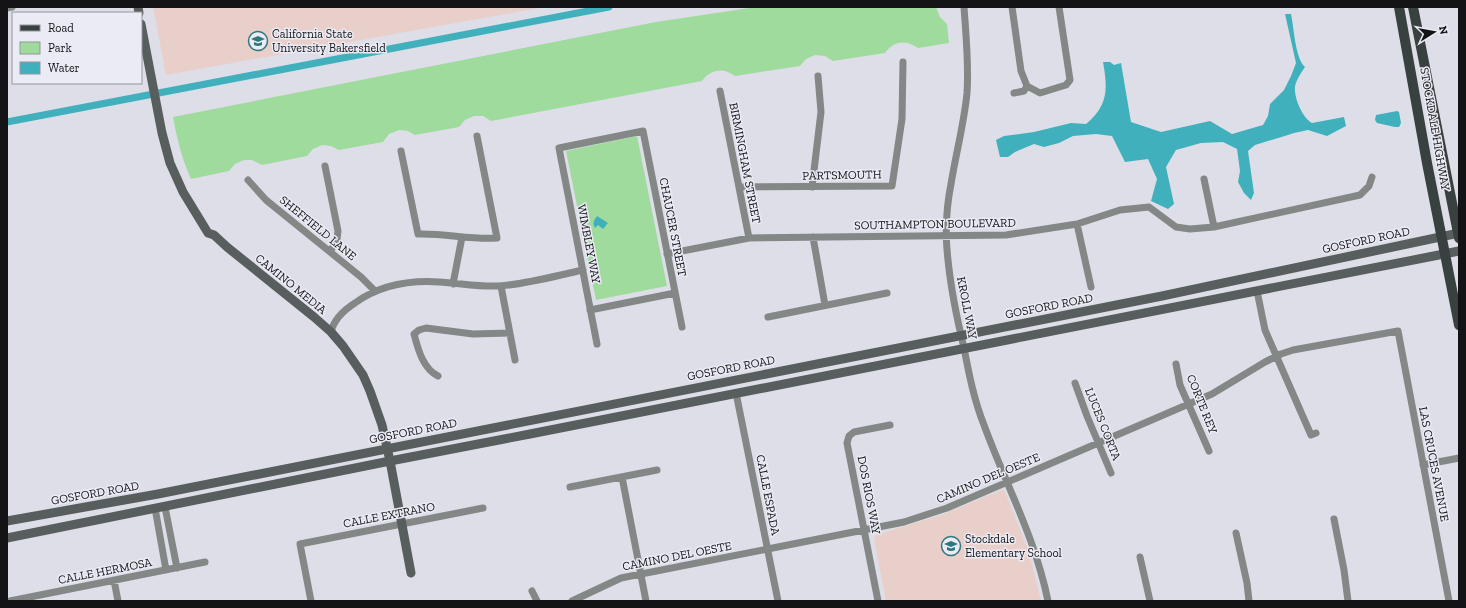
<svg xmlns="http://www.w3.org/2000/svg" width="1466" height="608" viewBox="0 0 1466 608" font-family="'Zilla Slab',serif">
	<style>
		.education { fill: #e9cfca }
		.green { fill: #9fdb9d }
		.water { fill: #40b1bc }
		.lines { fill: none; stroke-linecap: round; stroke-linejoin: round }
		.canal { stroke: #40b1bc; stroke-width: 7 }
		.street { stroke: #838786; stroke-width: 7 }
		.secondary { stroke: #575e5d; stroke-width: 9 }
		.primary { stroke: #394140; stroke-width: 10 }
		.labels { text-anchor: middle; stroke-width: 3; stroke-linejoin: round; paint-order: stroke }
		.poi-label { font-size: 12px; fill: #141417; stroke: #ebebf5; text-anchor: start }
		.street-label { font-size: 12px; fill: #141417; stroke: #ebebf5 }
	</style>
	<rect width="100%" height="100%" fill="#dedee8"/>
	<!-- education -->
	<path class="education" d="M153,7H545L166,75Z
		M1004,489L1029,552L1041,601H886L874,540L876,535L941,515Z"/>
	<!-- green -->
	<path class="green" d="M756,7H936L940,17L947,24L949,43L918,48C906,39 893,41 885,53L833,61L825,56L815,55L806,59L800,66L735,76C724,67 710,69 702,81L491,121L483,116H474L465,120L459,127L415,135L408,131L399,130L389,134L383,142L339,150L331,146L322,145L313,149L307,156L262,165L252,160H244L235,164L229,171L191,179C182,159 177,139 173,117L656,22Z
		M637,136L667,286L596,300L566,151Z"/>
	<!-- water -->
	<path class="water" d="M1285,14H1291C1294,27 1295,58 1305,67C1301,73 1294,83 1295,90C1295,100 1303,118 1312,123L1344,117L1346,126L1327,136L1308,130L1294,133L1288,135L1255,145L1248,151L1254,193L1251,200L1244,193L1238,182L1240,171L1237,149L1223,142L1201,143L1176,150L1166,167L1174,204L1168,209L1151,201L1157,179L1148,159L1125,162L1112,136L1096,134L1073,136L1059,143L1044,147L1034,144L1015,152L1008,157H1000L996,140L1004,136L1034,132L1071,123L1086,124C1108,105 1108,90 1103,62H1110L1114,65L1121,63L1131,122L1161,132L1210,121L1232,134L1263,125L1268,116L1270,104L1284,90L1291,76L1296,63Z
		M1397,111L1399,112L1401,123L1399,127H1395L1377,123L1375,120L1376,115Z
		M597,216L608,223L603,229L598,225L595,228C592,223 594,220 597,216Z"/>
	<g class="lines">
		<!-- canal -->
		<path class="canal" d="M7,122L609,7"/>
		<!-- street -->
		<path class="street" d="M964,7C966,36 969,64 967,93C964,124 956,153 951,184C946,209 945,235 948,260C951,290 957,319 964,348C969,374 974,400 984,425C1006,485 1035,537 1048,601
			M1012,7L1021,71L1027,86L1040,93L1066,85L1070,80L1059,7
			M7,8L12,7
			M720,91L749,238
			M1014,93L1024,91L1027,86
			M401,151L418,234C445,233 471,240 497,238L477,136
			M325,166L338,231L337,239L330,252
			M1204,179L1214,227
			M248,180L266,200L361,277L375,291
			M739,187L892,186L902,119L903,62
			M812,187L821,112L818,76
			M1077,224L1091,287
			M813,237L825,305
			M667,254L749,238L1006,235L1077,224L1120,210L1149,207L1176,227L1190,229L1214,227L1360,195L1369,186L1372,177
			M453,284L462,237
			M501,286L515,360
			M1257,291L1265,330L1311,435L1316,433
			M590,310L675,293
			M768,317L887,293
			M331,332C334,319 344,310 355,303C380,285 408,280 439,282C459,283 478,287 499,286C527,284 555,276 583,270
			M597,344L559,148L643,131L682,327
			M1176,364L1180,385L1209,451
			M438,376C423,369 418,349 414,334L419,330L426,328L473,334L510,333
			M1075,383L1087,416L1111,473
			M736,393L778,601
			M1423,465L1459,458
			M622,477L646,601
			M570,487L657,470
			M165,507L177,568
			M155,508L166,570
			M1334,519L1344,570L1348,601
			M1236,533L1247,583L1249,601
			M1140,557L1150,601
			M114,580L118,601
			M532,591L537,601
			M10,601L205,562
			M311,601L300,544L483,508
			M572,601L621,578L904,522L947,508L1212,394L1265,362L1281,354L1293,350L1398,331L1449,601
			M878,601L847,443L849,436L854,432L890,425"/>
		<!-- secondary -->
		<path class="secondary" d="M138,7L139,13
			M141,24L162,133L170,163L183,192L208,233L214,235L227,247L314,317L331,332L343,346L363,375L370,391L382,425L390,461L411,573
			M7,521L158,494L1162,296L1459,233
			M7,538L390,461L530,434L1459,251"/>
		<!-- primary -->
		<path class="primary" d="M1399,7L1427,163L1459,325
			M1413,7L1459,238"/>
	</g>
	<!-- icons -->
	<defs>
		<g id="university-ring" transform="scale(1)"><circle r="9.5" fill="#ebebf5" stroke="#2e777c" stroke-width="1.5"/><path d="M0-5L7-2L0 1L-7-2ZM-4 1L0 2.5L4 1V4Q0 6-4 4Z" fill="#2e777c"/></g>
		<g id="school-ring" transform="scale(1)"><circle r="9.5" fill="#ebebf5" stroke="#2e777c" stroke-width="1.5"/><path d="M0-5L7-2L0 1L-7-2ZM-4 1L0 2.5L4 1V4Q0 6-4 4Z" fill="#2e777c"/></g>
	</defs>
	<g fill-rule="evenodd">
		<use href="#university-ring" x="258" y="41"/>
		<use href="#school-ring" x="951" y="546"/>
	</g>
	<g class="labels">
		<!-- poi labels -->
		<g class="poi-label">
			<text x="272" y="38">California State<tspan x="272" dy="14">University Bakersfield</tspan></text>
			<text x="965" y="543">Stockdale<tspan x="965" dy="14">Elementary School</tspan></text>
		</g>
		<!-- street labels -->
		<g class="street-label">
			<text transform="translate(1435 129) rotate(80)" y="4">STOCKDALE HIGHWAY</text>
			<text transform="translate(745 163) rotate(79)" y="4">BIRMINGHAM STREET</text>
			<text transform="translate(842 175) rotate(-1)" y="4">PARTSMOUTH</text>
			<text transform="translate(935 224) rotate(-1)" y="4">SOUTHAMPTON BOULEVARD</text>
			<text transform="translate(673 227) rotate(79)" y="4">CHAUCER STREET</text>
			<text transform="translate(318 228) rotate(39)" y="4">SHEFFIELD LANE</text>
			<text transform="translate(1366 240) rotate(-12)" y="4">GOSFORD ROAD</text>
			<text transform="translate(589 244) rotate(79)" y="4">WIMBLEY WAY</text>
			<text transform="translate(291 284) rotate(39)" y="4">CAMINO MEDIA</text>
			<text transform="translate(1049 306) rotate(-11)" y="4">GOSFORD ROAD</text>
			<text transform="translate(967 308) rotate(79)" y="4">KROLL WAY</text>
			<text transform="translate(731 368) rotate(-11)" y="4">GOSFORD ROAD</text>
			<text transform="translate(1202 404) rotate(68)" y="4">CORTE REY</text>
			<text transform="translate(1103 424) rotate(68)" y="4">LUCES CORTA</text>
			<text transform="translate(413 431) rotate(-11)" y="4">GOSFORD ROAD</text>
			<text transform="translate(1434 464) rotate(79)" y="4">LAS CRUCES AVENUE</text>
			<text transform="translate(988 478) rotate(-23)" y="4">CAMINO DEL OESTE</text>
			<text transform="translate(95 493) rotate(-10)" y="4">GOSFORD ROAD</text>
			<text transform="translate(768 495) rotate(79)" y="4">CALLE ESPADA</text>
			<text transform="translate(869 495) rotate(79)" y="4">DOS RIOS WAY</text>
			<text transform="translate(389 515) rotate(-11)" y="4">CALLE EXTRANO</text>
			<text transform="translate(677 556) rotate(-11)" y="4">CAMINO DEL OESTE</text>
			<text transform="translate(105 571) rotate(-11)" y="4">CALLE HERMOSA</text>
		</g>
	</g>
	<!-- border -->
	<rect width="1466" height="608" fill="none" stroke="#141417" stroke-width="16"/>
	<!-- legend -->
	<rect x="12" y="12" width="130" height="72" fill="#ebebf5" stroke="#95959c"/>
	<rect x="20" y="25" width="20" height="6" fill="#394140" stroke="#95959c"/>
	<text x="48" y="32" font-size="12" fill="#141417">Road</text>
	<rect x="20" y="42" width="20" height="12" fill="#9fdb9d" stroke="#95959c"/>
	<text x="48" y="52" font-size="12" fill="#141417">Park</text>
	<rect x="20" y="62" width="20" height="12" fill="#40b1bc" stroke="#95959c"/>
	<text x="48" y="72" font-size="12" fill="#141417">Water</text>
	<!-- north arrow -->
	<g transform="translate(1434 32) rotate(79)" stroke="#ebebf5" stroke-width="3" paint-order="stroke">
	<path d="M0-3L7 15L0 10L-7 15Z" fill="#141417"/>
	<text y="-6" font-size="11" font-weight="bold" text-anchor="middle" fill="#141417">N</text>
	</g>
</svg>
